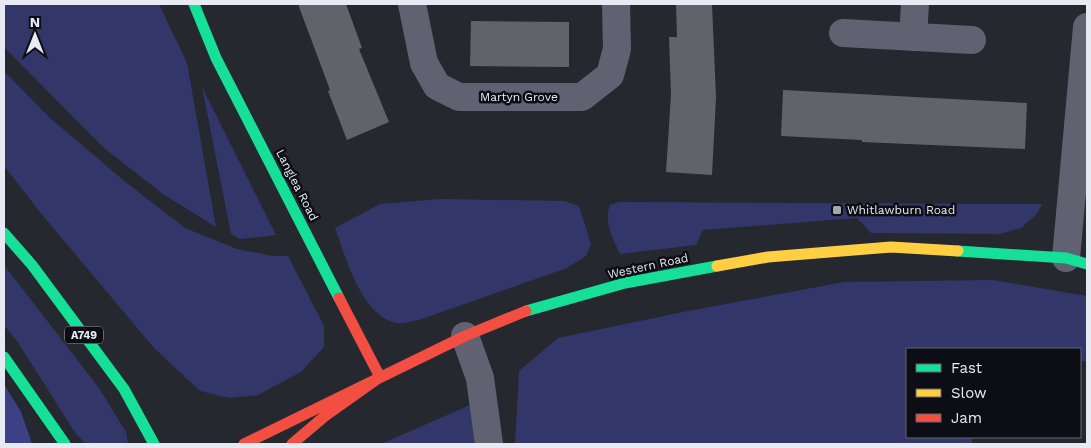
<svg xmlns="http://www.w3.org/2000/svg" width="1091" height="448" viewBox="0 0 1091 448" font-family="'Work Sans',sans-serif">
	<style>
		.green { fill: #323669 }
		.forest { fill: #3c4084 }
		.building { fill: #62636a }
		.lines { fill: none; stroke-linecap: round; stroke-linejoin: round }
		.street { stroke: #606272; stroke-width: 28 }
		.fast { stroke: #16e098; stroke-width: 11 }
		.slow { stroke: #ffcf43; stroke-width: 11 }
		.jam { stroke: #f24e42; stroke-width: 11 }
		.poi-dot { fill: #a4a6af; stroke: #0d0e15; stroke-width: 2 }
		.labels { text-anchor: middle; stroke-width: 5; stroke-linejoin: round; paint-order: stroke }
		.shield { fill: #0d0e15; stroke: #a6a8b0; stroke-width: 1 }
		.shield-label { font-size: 11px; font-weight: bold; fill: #e8eaf3 }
		.street-label { font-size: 12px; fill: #e8eaf3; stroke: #0d0e15 }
		.poi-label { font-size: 12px; fill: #e8eaf3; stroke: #0d0e15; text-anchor: start }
	</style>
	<rect width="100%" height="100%" fill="#262830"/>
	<!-- green -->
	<path class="green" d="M4,4H159L187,63L216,227L163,194L104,148L4,47Z
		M4,71L49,117L123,180L185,228L237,249L273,256H288L324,326V347L301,372L258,395L229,398L200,391L154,348L40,212L4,166Z
		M202,87L276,235L240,239L231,234Z
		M440,199L564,201L579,206L591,244L586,256L567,268L419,320C412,321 402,324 396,323C361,315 346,258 335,228L380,204Z
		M619,202L1042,204L1037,214L1021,228L1000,234L871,233L857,218L703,230L696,245L620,254C613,238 603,221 610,205Z
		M4,265L99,388L126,432L128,444H86L76,434L17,341L4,325Z
		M993,280L1087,296V361H1080V349H907V437H972V444H515L519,371L558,338L683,312L844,282Z
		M470,405L475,444H381Z"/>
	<!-- forest -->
	<path class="forest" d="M4,384L21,412L32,444H4Z"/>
	<!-- building -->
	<path class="building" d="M298,4H346L362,48L359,49L389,122L347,140L328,91L330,90Z
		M676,4H712L716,97L712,175L666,172L671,95L669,37H677Z
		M471,21L569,22V67L470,66Z
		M783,90L1027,103L1025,149L862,142V140L781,136Z"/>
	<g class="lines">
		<!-- street -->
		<path class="street" d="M412,4L424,63L437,86L459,97H582L610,75L617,49L616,4
			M843,33L972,40
			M913,37L915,4
			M1066,258L1087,27
			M465,336L480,378L489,444"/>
		<!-- fast -->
		<path class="fast" d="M194,4L216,58L339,298
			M4,233L32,265L124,389L154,444
			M958,251L1066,258L1087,264
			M526,311L625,283L717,266
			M4,357L65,444"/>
		<!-- slow -->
		<path class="slow" d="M717,266L768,257L891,247L958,251"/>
		<!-- jam -->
		<path class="jam" d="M339,298L380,377
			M244,444L465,336L526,311
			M292,444L325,416L380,377"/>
	</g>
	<!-- markers -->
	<rect class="poi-dot" x="832" y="205" width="10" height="10" rx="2.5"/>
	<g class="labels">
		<!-- shield labels -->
		<rect class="shield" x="65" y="326.5" width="38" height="17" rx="4"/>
		<g class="shield-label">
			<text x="84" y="339">A749</text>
		</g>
		<!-- street labels -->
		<g class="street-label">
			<text x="519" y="101">Martyn Grove</text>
			<text transform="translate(297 185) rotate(63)" y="4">Langlea Road</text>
			<text transform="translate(648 266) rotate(-12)" y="4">Western Road</text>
		</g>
		<!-- poi labels -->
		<g class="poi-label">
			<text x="847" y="214">Whitlawburn Road</text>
		</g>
	</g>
	<!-- border -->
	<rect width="1091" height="448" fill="none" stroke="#e8eaf3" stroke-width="10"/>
	<!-- legend -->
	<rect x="906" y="348" width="175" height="90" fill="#0d0e15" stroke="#65666e"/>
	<rect x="916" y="364" width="25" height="8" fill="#16e098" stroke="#65666e"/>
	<text x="951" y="373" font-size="15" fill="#e8eaf3">Fast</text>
	<rect x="916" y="389" width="25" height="8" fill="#ffcf43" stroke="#65666e"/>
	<text x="951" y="398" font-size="15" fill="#e8eaf3">Slow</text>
	<rect x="916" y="414" width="25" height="8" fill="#f24e42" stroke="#65666e"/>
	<text x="951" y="423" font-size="15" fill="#e8eaf3">Jam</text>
	<!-- north arrow -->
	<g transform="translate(35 35)" stroke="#0d0e15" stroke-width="4" paint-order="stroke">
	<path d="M0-4L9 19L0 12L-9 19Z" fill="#e8eaf3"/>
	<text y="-8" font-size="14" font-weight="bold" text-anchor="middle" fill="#e8eaf3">N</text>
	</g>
</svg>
